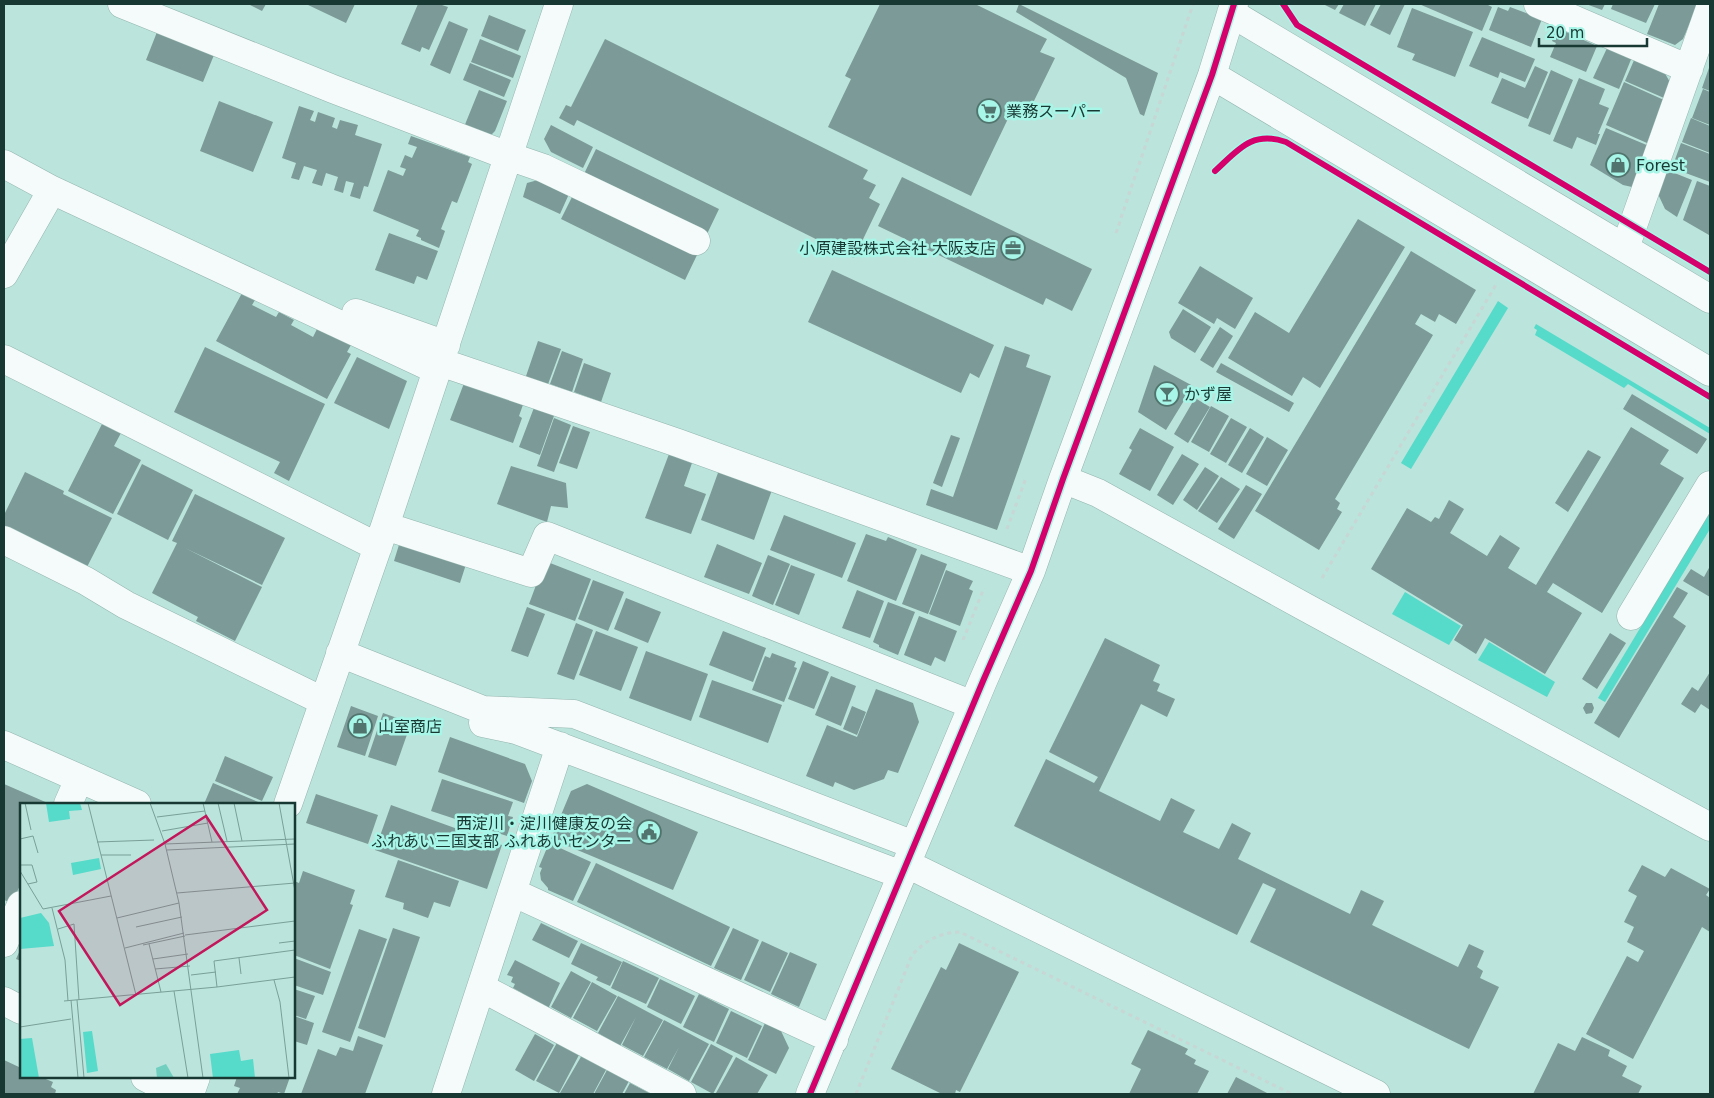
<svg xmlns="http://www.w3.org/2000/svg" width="1714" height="1098" viewBox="0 0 1714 1098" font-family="'DejaVu Sans','Noto Sans JP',sans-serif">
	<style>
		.green { fill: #56dac9 }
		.building { fill: #7c9a97 }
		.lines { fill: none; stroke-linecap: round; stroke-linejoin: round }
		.minor-casing { stroke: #93b5ae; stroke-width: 29 }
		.path { stroke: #c8d6d4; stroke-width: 3; stroke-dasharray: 4 4; stroke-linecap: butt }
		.minor { stroke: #f5fbfa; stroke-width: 28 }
		.cycleway-casing { stroke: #a8f6e7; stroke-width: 9 }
		.cycleway { stroke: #d6006c; stroke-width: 6 }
		.labels { text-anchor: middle; stroke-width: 5; stroke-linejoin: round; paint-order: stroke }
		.poi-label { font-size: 16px; fill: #183833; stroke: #a8f6e7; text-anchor: start }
		.inset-road { fill: none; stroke: #799f98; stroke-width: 1 }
		.view { fill: #c2185b; fill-opacity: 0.15; stroke: #c2185b; stroke-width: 2.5 }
		.inset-edge { fill: none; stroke: #183833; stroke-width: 2.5 }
	</style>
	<rect width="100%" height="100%" fill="#bae4dc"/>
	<!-- green -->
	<path class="green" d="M1498,301L1508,308L1411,469L1401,463Z
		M1536,324L1710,428V434L1628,384L1624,388L1535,335L1537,330L1534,328Z
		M1710,512V529L1605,702L1598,698Z
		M1405,592L1461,626L1449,645L1392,614Z
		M1489,642L1555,682L1547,697L1478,660Z"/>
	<!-- building -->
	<path class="building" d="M248,4H266L262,11Z
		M306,4H355L346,23Z
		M418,4H439L448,7L429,50L422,47L420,52L401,44Z
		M880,4H975L1047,39L1040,52L1055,58L1030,109L1016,102L971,196L828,127L851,79L845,76Z
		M1019,4L1158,73L1144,116L1140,114L1126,78L1016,12Z
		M1323,4H1339L1335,10Z
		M1344,4H1376L1365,26L1339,13Z
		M1381,4H1405L1390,35L1370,25Z
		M1419,4H1486L1492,7L1482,31Z
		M1586,4H1605L1602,10Z
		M1613,4H1655L1646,23L1611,9Z
		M1659,4H1698L1683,39L1675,45L1647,34Z
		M1498,7L1508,11L1510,7L1542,19L1531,47L1489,30Z
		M1412,8L1473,32L1455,77L1412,60L1415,54L1397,47Z
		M489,15L526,30L518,51L481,36Z
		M449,21L468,29L450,74L430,65Z
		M1557,28L1597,46L1586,72L1550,57L1556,43L1552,41Z
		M157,32L214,55L203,82L146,60Z
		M1482,37L1535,59L1525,82L1500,72L1498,78L1469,66Z
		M480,39L521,56L513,78L471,62Z
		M605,39L868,170L863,179L876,185L869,198L880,204L854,258L577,120L574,126L559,118L566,105L571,107Z
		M1608,46L1632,57L1619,89L1593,78Z
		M1635,58L1663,70L1671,84L1664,98L1625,81Z
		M470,63L511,80L504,97L463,80Z
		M1710,65V91L1702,88Z
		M1535,66L1548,72L1528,119L1491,103L1502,78L1525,88Z
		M1551,70L1573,80L1550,135L1528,126Z
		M1579,78L1605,89L1599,104L1609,108L1598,134H1600L1596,145L1577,137L1572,149L1553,141Z
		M1624,82L1664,100L1647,143L1606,125Z
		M1703,89L1710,92V125L1692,118Z
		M479,90L507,101L495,131L489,137L464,127Z
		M219,101L273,122L253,172L200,151Z
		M299,106L314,111L310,120L315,122L318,112L335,118L332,127L337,129L340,120L358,125L355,135L382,144L368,187L364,186L360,199L350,196L354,183L346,181L343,193L334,190L338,177L326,173L322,186L312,183L317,170L304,166L299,180L291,178L296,163L282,158Z
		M1691,118L1710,126V153L1682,142Z
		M551,125L593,147L583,168L551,152L544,139Z
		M1606,128L1649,146L1632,187L1623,185L1590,165Z
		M411,136L470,157L468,162L472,164L457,203L452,201L441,229L445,231L439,248L421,240V238L416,236L419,230L373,211L388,170L403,176L406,169L400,167L405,155L412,158L417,147L408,144Z
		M1681,143L1710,154V182L1672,168Z
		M596,149L719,209L707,234L584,174Z
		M1667,170L1692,180L1677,217L1665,209L1658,194Z
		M902,177L1092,269L1072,311L1046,298L1043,305L878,226Z
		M538,180L569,194L560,214L523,197L527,183Z
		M1697,181L1710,186L1709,235L1683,220Z
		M573,195L697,255L685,280L561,219Z
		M1358,219L1405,247L1320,388L1303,377L1292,396L1228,358L1255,312L1289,333Z
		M389,233L438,251L427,280L417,276L414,284L375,270Z
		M1411,251L1476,290L1456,324L1439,314L1435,322L1421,314L1415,324L1433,335L1335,499L1340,503L1337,509L1342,512L1319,550L1255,511Z
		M1200,266L1253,298L1235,329L1217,318L1214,324L1178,303Z
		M832,270L994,345L979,378L970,373L961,393L808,322Z
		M242,293L255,300L252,305L276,317L279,312L294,320L291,325L313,337L318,327L351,345L347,352L351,354L327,399L216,341Z
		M1183,309L1211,327L1195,353L1171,338L1169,332Z
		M1220,327L1233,336L1213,368L1200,360Z
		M538,341L561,349L547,387L525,379Z
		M1005,346L1030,355L1026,367L1051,376L997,530L926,505L931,489L953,497Z
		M205,347L325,404L289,481L274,473L280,462L174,412Z
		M562,351L583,359L572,392L550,384Z
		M357,357L407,381L389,429L334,403Z
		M584,363L611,373L601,402L574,392Z
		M1221,363L1294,403L1289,412L1216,372Z
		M1154,365L1193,386L1166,430L1138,412Z
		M466,378L525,399L519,416L522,418L513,443L450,420Z
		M1632,394L1707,439L1697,454L1623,409Z
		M1195,398L1210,407L1188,443L1174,434Z
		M535,405L555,413L540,455L519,447Z
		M1211,406L1229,416L1209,452L1191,442Z
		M554,418L571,425L554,472L537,466Z
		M1231,418L1247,427L1226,463L1210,454Z
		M102,424L121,433L114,446L141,460L113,514L68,491Z
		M573,426L590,432L577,469L559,463Z
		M1631,427L1669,450L1660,464L1684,478L1602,613L1553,583L1547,592L1582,613L1545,674L1485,638L1476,654L1454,640L1463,625L1371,569L1407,508L1431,522L1435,517L1439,519L1449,500L1464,509L1450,533L1487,556L1500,535L1520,548L1508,568L1536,585Z
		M1140,428L1174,447L1150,491L1119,474L1132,450L1129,448Z
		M1250,428L1264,437L1242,473L1228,465Z
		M951,435L960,438L942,487L933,483Z
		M1267,437L1288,450L1267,486L1246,474Z
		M1588,450L1601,457L1568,512L1555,503Z
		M669,454L692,463L684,486L706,494L691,534L645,518Z
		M1182,454L1199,464L1173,505L1157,495Z
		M142,464L193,490L168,540L117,514Z
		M511,466L566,483L568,508L551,506L547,522L497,504Z
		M1205,467L1219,476L1197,510L1183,500Z
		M719,470L772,490L754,540L701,520Z
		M25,472L64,491L63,494L112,518L87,567L4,526V515Z
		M1221,477L1240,489L1217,523L1198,511Z
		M1246,485L1262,494L1234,539L1218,529Z
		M195,494L285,538L262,585L185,548L262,587L235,641L196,621L198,617L152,593L177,543L172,541Z
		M784,515L856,543L842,578L770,550Z
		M866,534L886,541L888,537L917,549L896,601L847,581Z
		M402,535L468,558L460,583L394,561Z
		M717,544L762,563L749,594L704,577Z
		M921,554L947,564L928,614L902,604Z
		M768,555L790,564L773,605L752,596Z
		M545,561L591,579L575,621L529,604Z
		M791,565L815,574L799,615L775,605Z
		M1710,566V597L1683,581L1691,569L1704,577Z
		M946,570L973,581L969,589L973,591L960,626L929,614Z
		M593,580L624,592L608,631L578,619Z
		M1677,587L1688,593L1673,617L1686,626L1619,738L1594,723Z
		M857,590L884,601L870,638L842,628Z
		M626,598L661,612L648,643L614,629Z
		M888,602L915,612L898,655L879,647V645L873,642Z
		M527,607L545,614L528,657L511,651Z
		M919,616L957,631L945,662L935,657L931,666L904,655Z
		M576,623L593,630L574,680L557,674Z
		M596,631L638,647L621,691L579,675Z
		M723,631L766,648L753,682L709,665Z
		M1610,633L1626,643L1597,689L1582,679Z
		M1105,638L1160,665L1153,681L1160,684L1157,691L1175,699L1167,717L1141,704L1099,791L1160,821L1171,798L1195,810L1183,832L1219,849L1232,823L1251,833L1238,859L1350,914L1361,890L1384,901L1372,925L1458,967L1469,944L1484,951L1477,967L1483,971L1480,978L1499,987L1469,1049L1250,942L1276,889L1263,883L1237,935L1014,826L1046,759L1094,783L1098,777L1049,752Z
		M646,651L708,674L691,721L629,698Z
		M772,653L796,662L794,667L797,668L784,702L752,690L765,656L770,658Z
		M803,661L829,672L814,709L788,699Z
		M1710,672V710L1701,704L1695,713L1681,704L1692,687L1698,691Z
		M831,676L856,686L841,726L815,715Z
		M712,680L782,705L768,743L699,717Z
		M876,689L913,703L919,722L898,773L888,770L884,779L854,790L835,782L833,787L806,776L827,725L857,737Z
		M1586,703H1592L1594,708L1592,713L1586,714L1583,708Z
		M351,706L378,716L365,756L337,747Z
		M852,706L866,712L857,735L843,729Z
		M383,713L411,723L396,766L368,757Z
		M450,737L525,764L532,781L524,803L438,772Z
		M225,756L273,777L262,801L215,781Z
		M442,779L513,802L508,816L513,817L507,836L431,811Z
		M213,783L263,804H204Z
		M4,784L50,804H21V880L20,882L21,883L12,903L4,900Z
		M587,784L698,832L673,890L551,839L571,791Z
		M316,794L378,815L368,844L306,823Z
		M391,805L502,845L487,889L375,850Z
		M549,843L591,862L573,901L548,890V888L541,880L540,873L542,868L539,867Z
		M398,860L459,881L450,907L434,902L428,918L403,909L404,903L385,897Z
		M596,863L730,927L711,966L577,902Z
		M1642,865L1665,877L1671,868L1710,889L1706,895L1710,898V932L1702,927L1633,1059L1586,1034L1627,956L1638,962L1644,951L1627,942L1634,927L1624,922L1637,896L1628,891Z
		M303,871L355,890L350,904L353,905L330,969L294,955V881L299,883Z
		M541,923L578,941L569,958L532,940Z
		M393,928L420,937L385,1038L358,1028Z
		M733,928L759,940L741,980L714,968Z
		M359,929L387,939L350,1042L322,1032Z
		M762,941L788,953L770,992L744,980Z
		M581,943L622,962L610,986L596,980L598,977L571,964Z
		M959,943L1019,972L960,1092L956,1090L955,1094H942L891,1069L941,967L946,970Z
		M21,948V961L16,959Z
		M790,952L817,964L799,1007L771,994Z
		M294,958L331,972L323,995L294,985Z
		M515,960L560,983L548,1009L521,995L522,993L513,988L515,984L511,982L513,977L507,975Z
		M623,961L659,978L646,1004L611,988Z
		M571,971L591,982L571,1018L551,1007Z
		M660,979L695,996L681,1024L647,1007Z
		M592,982L617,996L597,1031L573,1018Z
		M294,989L315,996L306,1019L294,1015Z
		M699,994L729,1009L714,1042L683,1027Z
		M618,996L663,1020L643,1056L622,1045L636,1017L620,1046L598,1033Z
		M731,1011L762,1026L747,1058L716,1043Z
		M294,1016L314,1023L307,1045L294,1041Z
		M664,1020L709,1044L689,1081L668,1069L679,1047L667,1069L644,1057Z
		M765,1023L781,1031L789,1048L776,1074L748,1060Z
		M1148,1030L1188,1049L1185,1054L1196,1060L1194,1064L1209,1071L1197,1094H1129L1141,1069L1131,1064Z
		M535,1034L554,1045L534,1081L515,1070Z
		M358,1036L383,1045L365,1094H301L318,1049L336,1056L340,1047L353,1051Z
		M1582,1037L1610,1050L1608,1056L1627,1066L1622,1076L1642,1086L1638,1094H1533L1558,1043L1575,1051Z
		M558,1041L580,1053L559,1093L536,1081Z
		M711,1044L733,1056L713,1094L691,1082Z
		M582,1055L607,1068L593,1094H563L560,1093Z
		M736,1057L768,1075L757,1094H718L716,1093Z
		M4,1060L21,1068V1077H41L53,1082L51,1087L56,1090L55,1094H4Z
		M607,1070L629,1081L622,1094H594Z
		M237,1077H290L284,1094L278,1092L277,1094H237L240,1088L234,1086Z
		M1236,1077L1269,1094H1227Z
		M630,1083L651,1094H624Z"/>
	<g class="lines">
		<!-- minor casing -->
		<g class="minor-casing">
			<path id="minor" d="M122,4L333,89L508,156L543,168L696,241
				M1538,4L1689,69
				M1231,13L1710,299
				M1212,75L1710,372
				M4,164L52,190L437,370
				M1625,248L1710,8
				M4,274L52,190
				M356,313L446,345
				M4,359L378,547
				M440,362L678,443L1031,571
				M1063,479L1098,493L1305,607L1710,827
				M385,526L531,573L547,536L973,705
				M4,540L86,581L126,605L323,701
				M1631,616L1710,485
				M340,653L483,710L574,714L914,845
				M483,723L516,730L902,875
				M4,745L137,804
				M68,804L79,779
				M288,804L385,526L559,4
				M907,864L1376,1094
				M512,892L834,1040
				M4,943L21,905
				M482,988L682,1094
				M4,1001L21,1010
				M145,1077L178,1094
				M190,1094L196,1077
				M446,1094L560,746
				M810,1094L983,681L1031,571L1063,479L1212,75L1234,4"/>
		</g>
		<!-- path -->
		<path class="path" d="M1116,233L1193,4
			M1007,529L1026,478
			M1322,578L1497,283
			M963,640L984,588
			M856,1094L912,955C926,940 939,933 960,932L1292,1094"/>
		<!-- minor -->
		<use href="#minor" class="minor"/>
		<!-- cycleway casing -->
		<g class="cycleway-casing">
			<path id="cycleway" d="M1283,4L1297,25L1710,272
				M1215,171C1238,150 1252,130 1286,142L1710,397
				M810,1094L983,681L1031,571L1063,479L1212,75L1234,4"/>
		</g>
		<!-- cycleway -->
		<use href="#cycleway" class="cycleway"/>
	</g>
	<!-- icons -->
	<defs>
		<g id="supermarket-ring" transform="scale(1.25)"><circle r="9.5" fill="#a8f6e7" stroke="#51746e" stroke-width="1.5"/><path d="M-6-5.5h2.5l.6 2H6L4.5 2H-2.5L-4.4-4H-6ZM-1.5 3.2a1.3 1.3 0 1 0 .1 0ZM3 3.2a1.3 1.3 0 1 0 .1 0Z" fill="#51746e"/></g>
		<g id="shop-ring" transform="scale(1.25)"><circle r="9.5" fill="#a8f6e7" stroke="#51746e" stroke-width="1.5"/><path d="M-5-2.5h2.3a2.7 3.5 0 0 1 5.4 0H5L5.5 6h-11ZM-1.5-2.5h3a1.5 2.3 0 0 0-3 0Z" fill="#51746e"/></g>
		<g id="office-ring" transform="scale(1.25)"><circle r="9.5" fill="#a8f6e7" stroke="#51746e" stroke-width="1.5"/><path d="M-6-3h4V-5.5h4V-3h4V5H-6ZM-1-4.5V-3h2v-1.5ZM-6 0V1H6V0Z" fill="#51746e"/></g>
		<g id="bar-ring" transform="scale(1.25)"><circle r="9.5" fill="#a8f6e7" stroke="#51746e" stroke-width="1.5"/><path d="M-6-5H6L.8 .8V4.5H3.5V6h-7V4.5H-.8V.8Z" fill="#51746e"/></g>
		<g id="civic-ring" transform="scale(1.25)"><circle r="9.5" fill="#a8f6e7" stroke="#51746e" stroke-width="1.5"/><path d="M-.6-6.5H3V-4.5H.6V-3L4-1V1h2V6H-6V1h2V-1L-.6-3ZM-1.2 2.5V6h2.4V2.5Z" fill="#51746e"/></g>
	</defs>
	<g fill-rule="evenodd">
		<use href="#supermarket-ring" x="989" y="111"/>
		<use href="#shop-ring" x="1618" y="165"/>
		<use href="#office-ring" x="1013" y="248"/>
		<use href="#bar-ring" x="1167" y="394"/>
		<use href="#shop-ring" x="360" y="726"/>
		<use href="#civic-ring" x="649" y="832"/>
	</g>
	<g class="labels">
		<!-- poi labels -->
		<g class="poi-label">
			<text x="1006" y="117">業務スーパー</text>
			<text x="1636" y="171">Forest</text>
			<text x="996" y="254" text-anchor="end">小原建設株式会社 大阪支店</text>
			<text x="1184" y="400">かず屋</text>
			<text x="378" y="732">山室商店</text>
			<text x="632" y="829" text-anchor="end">西淀川・淀川健康友の会<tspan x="632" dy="18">ふれあい三国支部 ふれあいセンター</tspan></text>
		</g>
	</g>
	<!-- overview -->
	<g transform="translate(20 803)">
		<rect width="275" height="275" fill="#bae4dc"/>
		<path d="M26,0H60L62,7L49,8L50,16L29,19ZM79,55L81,66L53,72L51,60ZM21,110L29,120L34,143L0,146V115ZM72,228L78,268L67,270L63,229ZM12,235L19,275H0V236ZM219,247L221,258L233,256L235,275H193L190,251Z" fill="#56dac9"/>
		<path d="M146,261L154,275H137L136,265Z" fill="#71cfc0"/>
		<path class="inset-road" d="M5,0L11,27M68,0L116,192M130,0L145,41L159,100L183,275M183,0L192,39M198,0L207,38M214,0L222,38M259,0L275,88M137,14L185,8M142,28L188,20M0,36L13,33L18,50M77,39L134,37M145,41L275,36M147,47L275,41M81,52H111M0,62H12L17,79L8,81M0,68L23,106L91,93M157,90L275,80M32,105L45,157L48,198M97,115L159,100M116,124L162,114M38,126L54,121L59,197M165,132L275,118M259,140L275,138M129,141L141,189M123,142L165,133M105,145L164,130M219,155L221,171M133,156L168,151M135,166L170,163M171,172L196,169M254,177L260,199L269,275M197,184L194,158L275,147M154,188L168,275M51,197L58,275M57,197L64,275M44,198L197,184L275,174M0,224L51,216"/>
		<path class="view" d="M186,13L247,107L100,202L39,108Z"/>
		<rect width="275" height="275" class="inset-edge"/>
	</g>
	<!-- border -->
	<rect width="1714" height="1098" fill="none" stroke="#183833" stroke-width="10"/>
	<!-- scale -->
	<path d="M1539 38v8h108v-8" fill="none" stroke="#183833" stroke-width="2.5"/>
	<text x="1546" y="38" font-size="15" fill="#183833" stroke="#a8f6e7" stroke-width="4" paint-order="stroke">20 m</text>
</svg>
